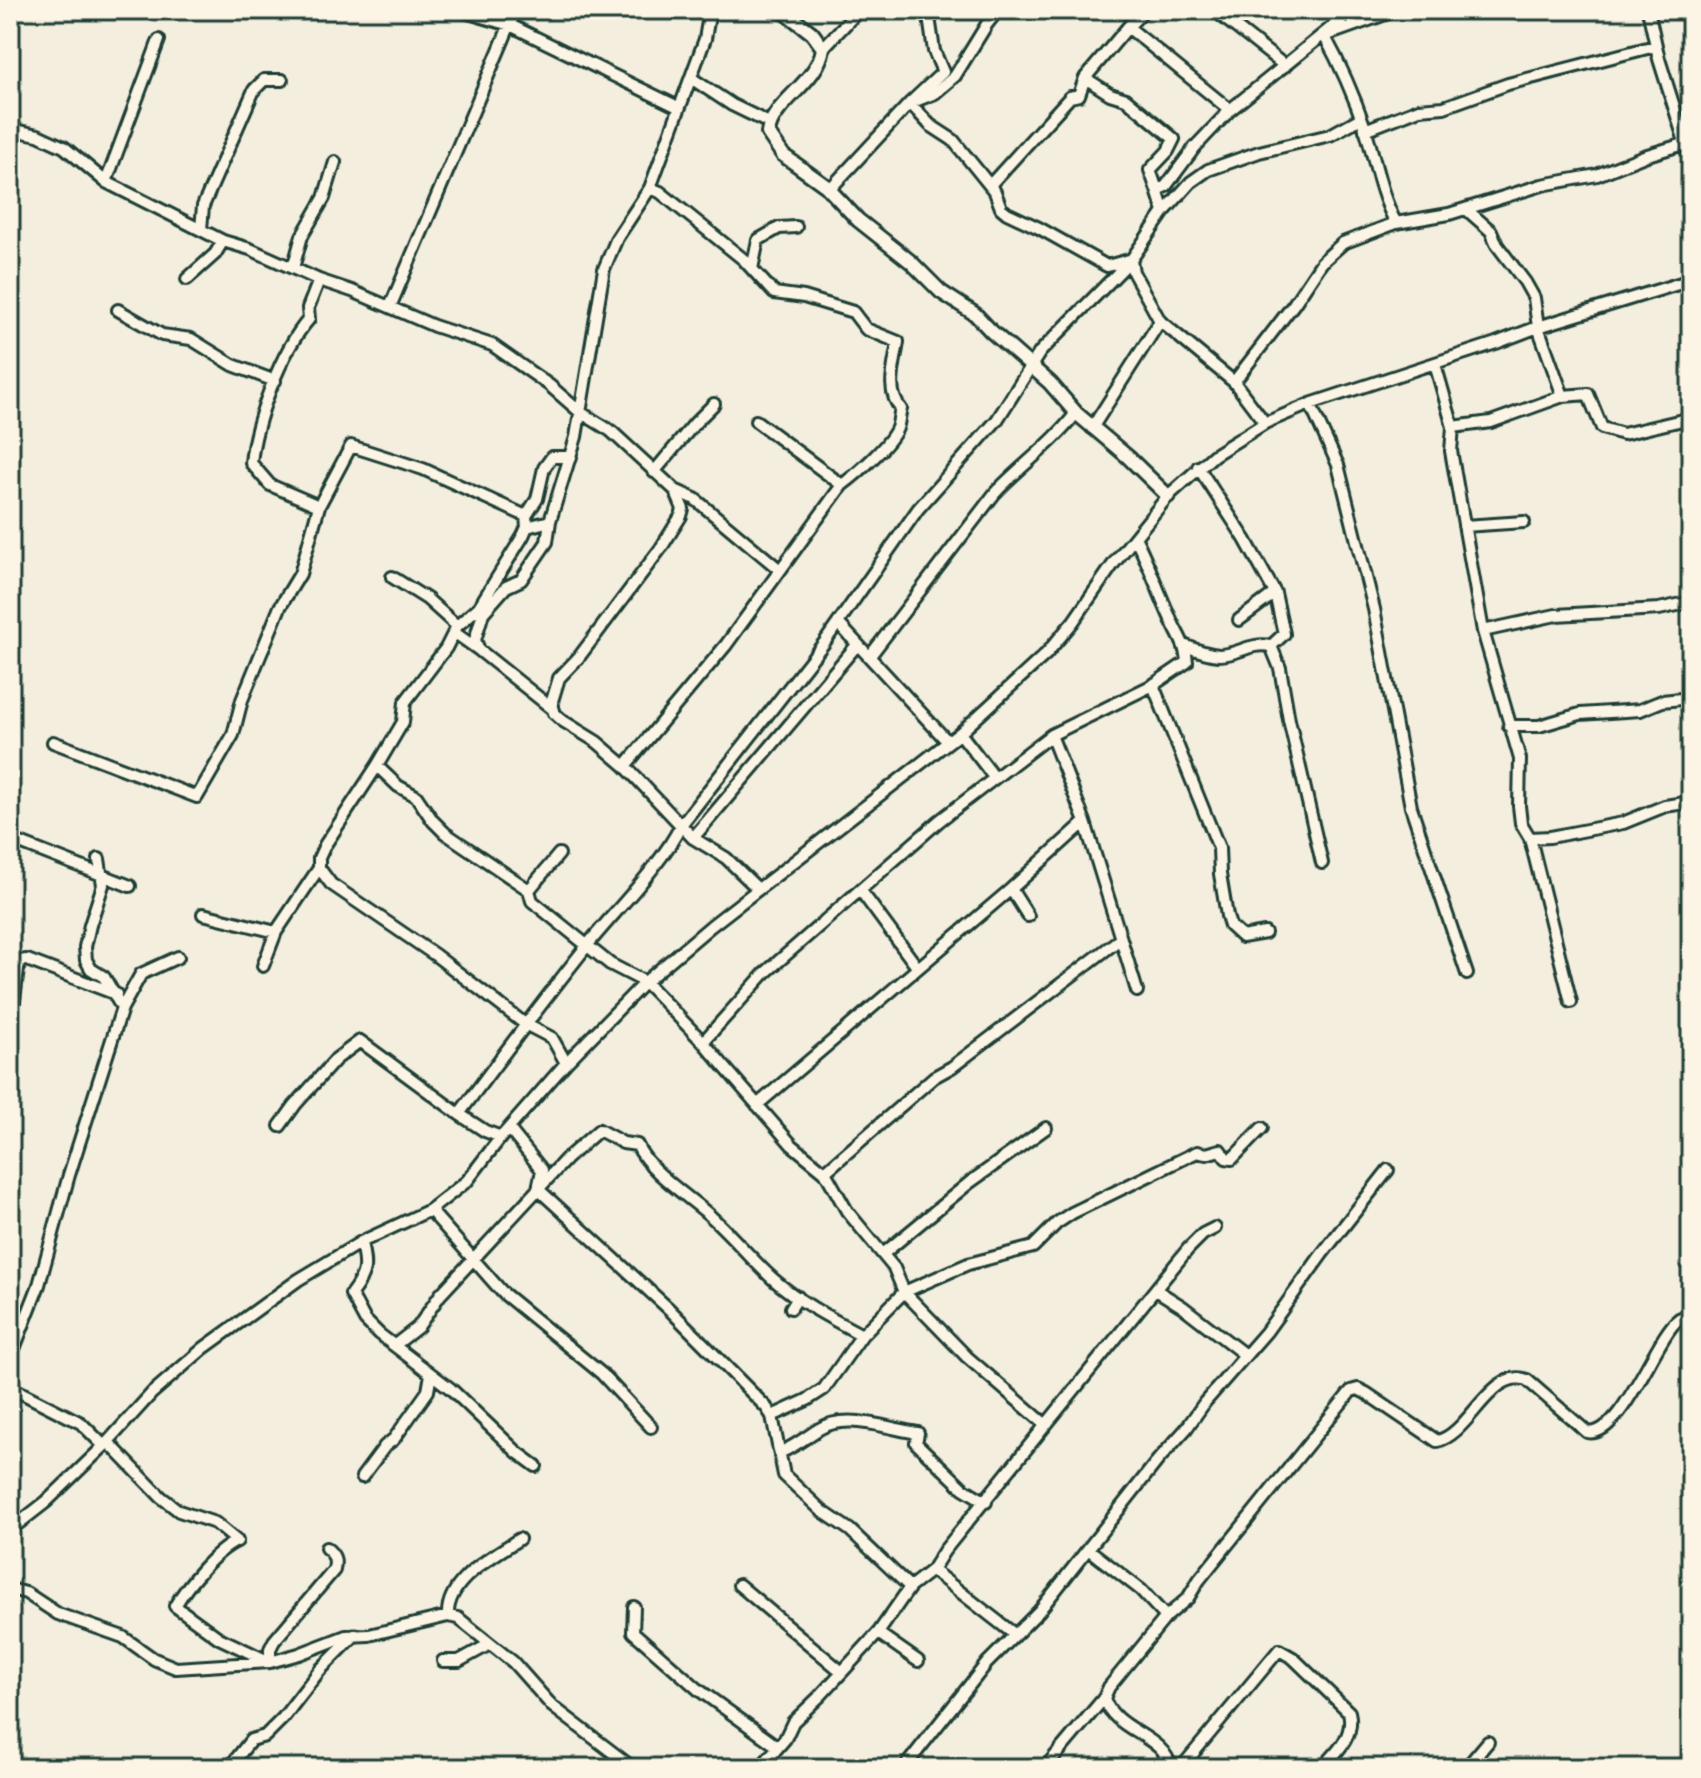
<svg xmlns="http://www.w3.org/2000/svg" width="1701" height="1778" viewBox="0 0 1701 1778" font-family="Caveat,sans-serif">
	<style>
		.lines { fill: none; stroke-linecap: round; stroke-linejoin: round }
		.minor-casing { stroke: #1f3d34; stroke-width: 16 }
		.tertiary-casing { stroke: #1f3d34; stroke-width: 18 }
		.minor { stroke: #fcf5e5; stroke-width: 10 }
		.tertiary { stroke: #fcf5e5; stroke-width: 12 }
	</style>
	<rect width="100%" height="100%" fill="#f3eede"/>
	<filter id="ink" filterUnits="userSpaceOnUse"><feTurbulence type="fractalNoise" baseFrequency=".0125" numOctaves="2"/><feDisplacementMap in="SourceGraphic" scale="16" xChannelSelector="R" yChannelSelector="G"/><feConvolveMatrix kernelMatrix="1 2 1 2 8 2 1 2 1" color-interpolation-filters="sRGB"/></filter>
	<g filter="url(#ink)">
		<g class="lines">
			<!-- minor casing -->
			<g class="minor-casing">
				<path id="minor" d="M458,10L510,25L678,107
					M928,10L934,51L943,72L910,103L930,125L953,140L995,192L1001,208L1007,213L1039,228L1107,266L1129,260
					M1214,10L1285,66
					M1648,10L1659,59L1691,161
					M1128,27L1144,10
					M1330,34L1397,10
					M1324,35C1340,64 1354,96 1365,128C1375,159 1380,194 1396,223
					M159,40L106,182L223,241L250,249L319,280L352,291L434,326L492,345L549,385L580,412L611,431L675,490L695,499L780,570
					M823,48L859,10
					M691,78L732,105L769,123
					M1085,78L1128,27L1230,110L1195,147L1166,186L1157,190L1164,212
					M1230,110L1353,10
					M10,129L38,135L64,147L106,182
					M1365,130L1419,109L1444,107L1508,84L1655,46
					M990,185L1070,97L1079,95L1085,78L1110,94L1126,99L1174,139L1168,151L1150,170L1157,190
					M829,190L910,103L935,93L955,76L987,24L998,10
					M1466,209L1491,231L1497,245L1525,282L1534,298L1538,327L1563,396L1588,394L1602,428L1623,434L1691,418
					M201,229L203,206L254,90L264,80H282
					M1131,260L1133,272L1160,321L1234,382L1265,423
					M293,268L302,236L324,198L335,162
					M752,269L758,240L779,228L796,227
					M187,279L215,254L223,241
					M319,280L308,308L309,319C281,351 255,421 251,463L270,485L319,506
					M390,307L516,10
					M118,310L162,335L191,339L233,365L275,381
					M1435,364L1453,427L1451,451L1483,631
					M1234,382L1294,304L1322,262L1343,243L1396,223L1449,214L1542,185L1597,175L1644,156L1684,144
					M1310,404L1338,465L1374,609L1411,807L1467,974
					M756,421L842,485
					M1453,427L1491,422L1563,396
					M1092,428L1160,321
					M1198,467L1245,539L1275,593L1239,620
					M654,472L695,423L714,404
					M675,490L683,509L681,516L661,548L579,657L559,678L552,701L554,713L563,721L597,742L625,766L693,838L726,858L758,889
					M1464,526L1524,522
					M527,527L550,521
					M392,577L427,599L457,626
					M838,623L948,742
					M455,633L479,650
					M1186,646C1196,650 1208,654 1219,655C1239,655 1249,642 1271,646
					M1271,646L1280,668L1289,720L1322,863
					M1271,646L1284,634L1275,593
					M870,656L995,493C1021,465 1053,444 1076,413
					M1153,685L1219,848L1220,874L1227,916L1230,926L1242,937L1265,933
					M554,710L479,650L475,640L483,613L506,587L521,580L547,542L550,521L576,437L604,269L617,238L650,188L705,39L710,10
					M1509,726H1539L1580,714L1640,710L1662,701L1691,698
					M960,733L994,777
					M1051,735L1153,685L1187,662C1186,647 1181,640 1174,626C1160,597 1150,566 1135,537
					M53,742L197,797L233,735L242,700L280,607L300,574L319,506L351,446L423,469L526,516
					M377,766L398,786L416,796L433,821L445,833L529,890L532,901L610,964L645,982L703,1042L792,1145L825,1172L847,1211L894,1268L904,1292L967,1357L1046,1425
					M625,766L726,645L842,485C857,474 890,445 897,428C899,423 899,415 901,409C885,391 895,364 898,342L866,329L853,312L804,297L774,293L743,259L660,192L650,188
					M693,838L857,645
					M1530,838L1550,837L1623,823L1665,806L1691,802
					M10,839L130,886
					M319,868L331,884L435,955L525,1024L552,1038L566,1063
					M1011,889L1028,916
					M529,890L559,854
					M861,891L917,967
					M203,914L276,932
					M263,966L276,932L319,868V858L325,845L377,766L403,722L405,702L446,648L457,626L479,607L523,536L527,527L526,516L537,499L544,468L552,457H571
					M1571,1002L1530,838L1521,823L1519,806L1520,759L1483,631L1556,615L1659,609L1691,602
					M122,1008L141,974L178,957
					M10,1009L14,1001L19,961L27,960L116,994
					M703,1042L764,974L939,821L1051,735L1085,822L1137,991
					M757,1105L1011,889L1085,822
					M459,1114C502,1056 545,998 590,942C617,909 663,863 681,825L824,643L918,509L997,420L1040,352L1131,260L1164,212L1191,182L1208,170L1259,152L1330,135L1361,118
					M280,1126L295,1105L336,1059L360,1041L459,1114L485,1131L501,1137
					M509,1129L542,1170L538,1189L668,1308L766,1407L772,1416L784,1475L822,1511L850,1530L910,1587
					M825,1172L934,1077L952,1067L1120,939
					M430,1210L503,1293L602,1374L651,1427
					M361,1242C366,1267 367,1273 351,1294L365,1320L379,1334L451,1389L517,1452L536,1466
					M883,1254L969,1183L1046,1128
					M1156,1290L1183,1307L1245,1355
					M791,1308L798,1297
					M395,1345L418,1327L440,1295L566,1159L599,1130L623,1143L637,1145C649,1171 685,1194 707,1213C731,1234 750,1258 773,1279C799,1302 832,1319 862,1335
					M10,1359L39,1285L69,1175L122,1008L104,977L91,969L86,960L85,947L90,925L103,885L99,859
					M10,1387L81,1423L104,1446
					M772,1416L807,1400L824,1389L862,1335L904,1292L968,1264L1033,1247L1057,1223L1072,1213L1197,1152L1206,1154L1220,1150L1226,1158L1232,1159L1262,1128
					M108,1442L161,1497L179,1511L215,1523L237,1541
					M781,1452C796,1446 806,1437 819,1429C847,1412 889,1429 918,1433L916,1443L963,1488L986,1502
					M362,1477L385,1446L394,1439L428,1391L431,1374
					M10,1530L46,1502L104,1446L152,1393L204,1348L298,1280L361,1242L430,1210L467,1181L501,1137L566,1063L645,982L711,926L960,733L1046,654L1073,622L1114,563L1168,496L1214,455L1265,423L1310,404L1496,343L1538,327L1691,280
					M237,1541C215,1551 188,1584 175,1606L219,1638L270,1662V1649L274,1641L334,1570C336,1560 335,1555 326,1548
					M1088,1549L1141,1590L1166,1617
					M932,1570L1014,1634
					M739,1585L842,1672
					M10,1589L26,1593L58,1614L123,1637L154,1659L176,1668L270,1662L299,1654L346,1636L369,1635L448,1616L458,1618L513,1662L552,1706L633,1768
					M634,1607L633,1632L699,1690L778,1747
					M448,1616C446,1580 493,1557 519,1539
					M878,1633L918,1661
					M443,1661H459L490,1644
					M229,1768L251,1740L265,1736L283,1718L320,1670L355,1635
					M760,1768L785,1739L793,1722L819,1697L878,1633L910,1587L932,1570L944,1551L1188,1249L1203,1234L1215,1228
					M904,1768L987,1663L1039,1611L1158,1460L1186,1429L1205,1402L1266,1332L1322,1254L1388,1170
					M1045,1768L1104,1698
					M1171,1768C1164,1734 1114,1732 1104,1698L1109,1687L1166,1617L1188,1598L1199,1580L1351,1391L1358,1389L1366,1393L1437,1441C1469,1435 1491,1367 1527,1380L1587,1432C1621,1440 1656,1335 1679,1319C1683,1317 1687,1316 1691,1314
					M1181,1768L1279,1650L1293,1658L1349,1712C1355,1736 1337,1752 1322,1768
					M1466,1768L1488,1742"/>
			</g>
			<!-- tertiary casing -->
			<g class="tertiary-casing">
				<path id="tertiary" d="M782,10L812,33L823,48C818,83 772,102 768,133L783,155L826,186L858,220L911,262L941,292L975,314L991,331L1050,383L1076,413L1128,457L1168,496"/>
			</g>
			<!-- minor -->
			<use href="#minor" class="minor"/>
			<!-- tertiary -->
			<use href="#tertiary" class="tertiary"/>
		</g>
	</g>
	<!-- margin -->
	<rect width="1701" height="1778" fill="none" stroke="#fcf5e5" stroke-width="40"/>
	<rect x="20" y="20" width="1661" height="1738" fill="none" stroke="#1f3d34" stroke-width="3" filter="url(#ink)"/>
</svg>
